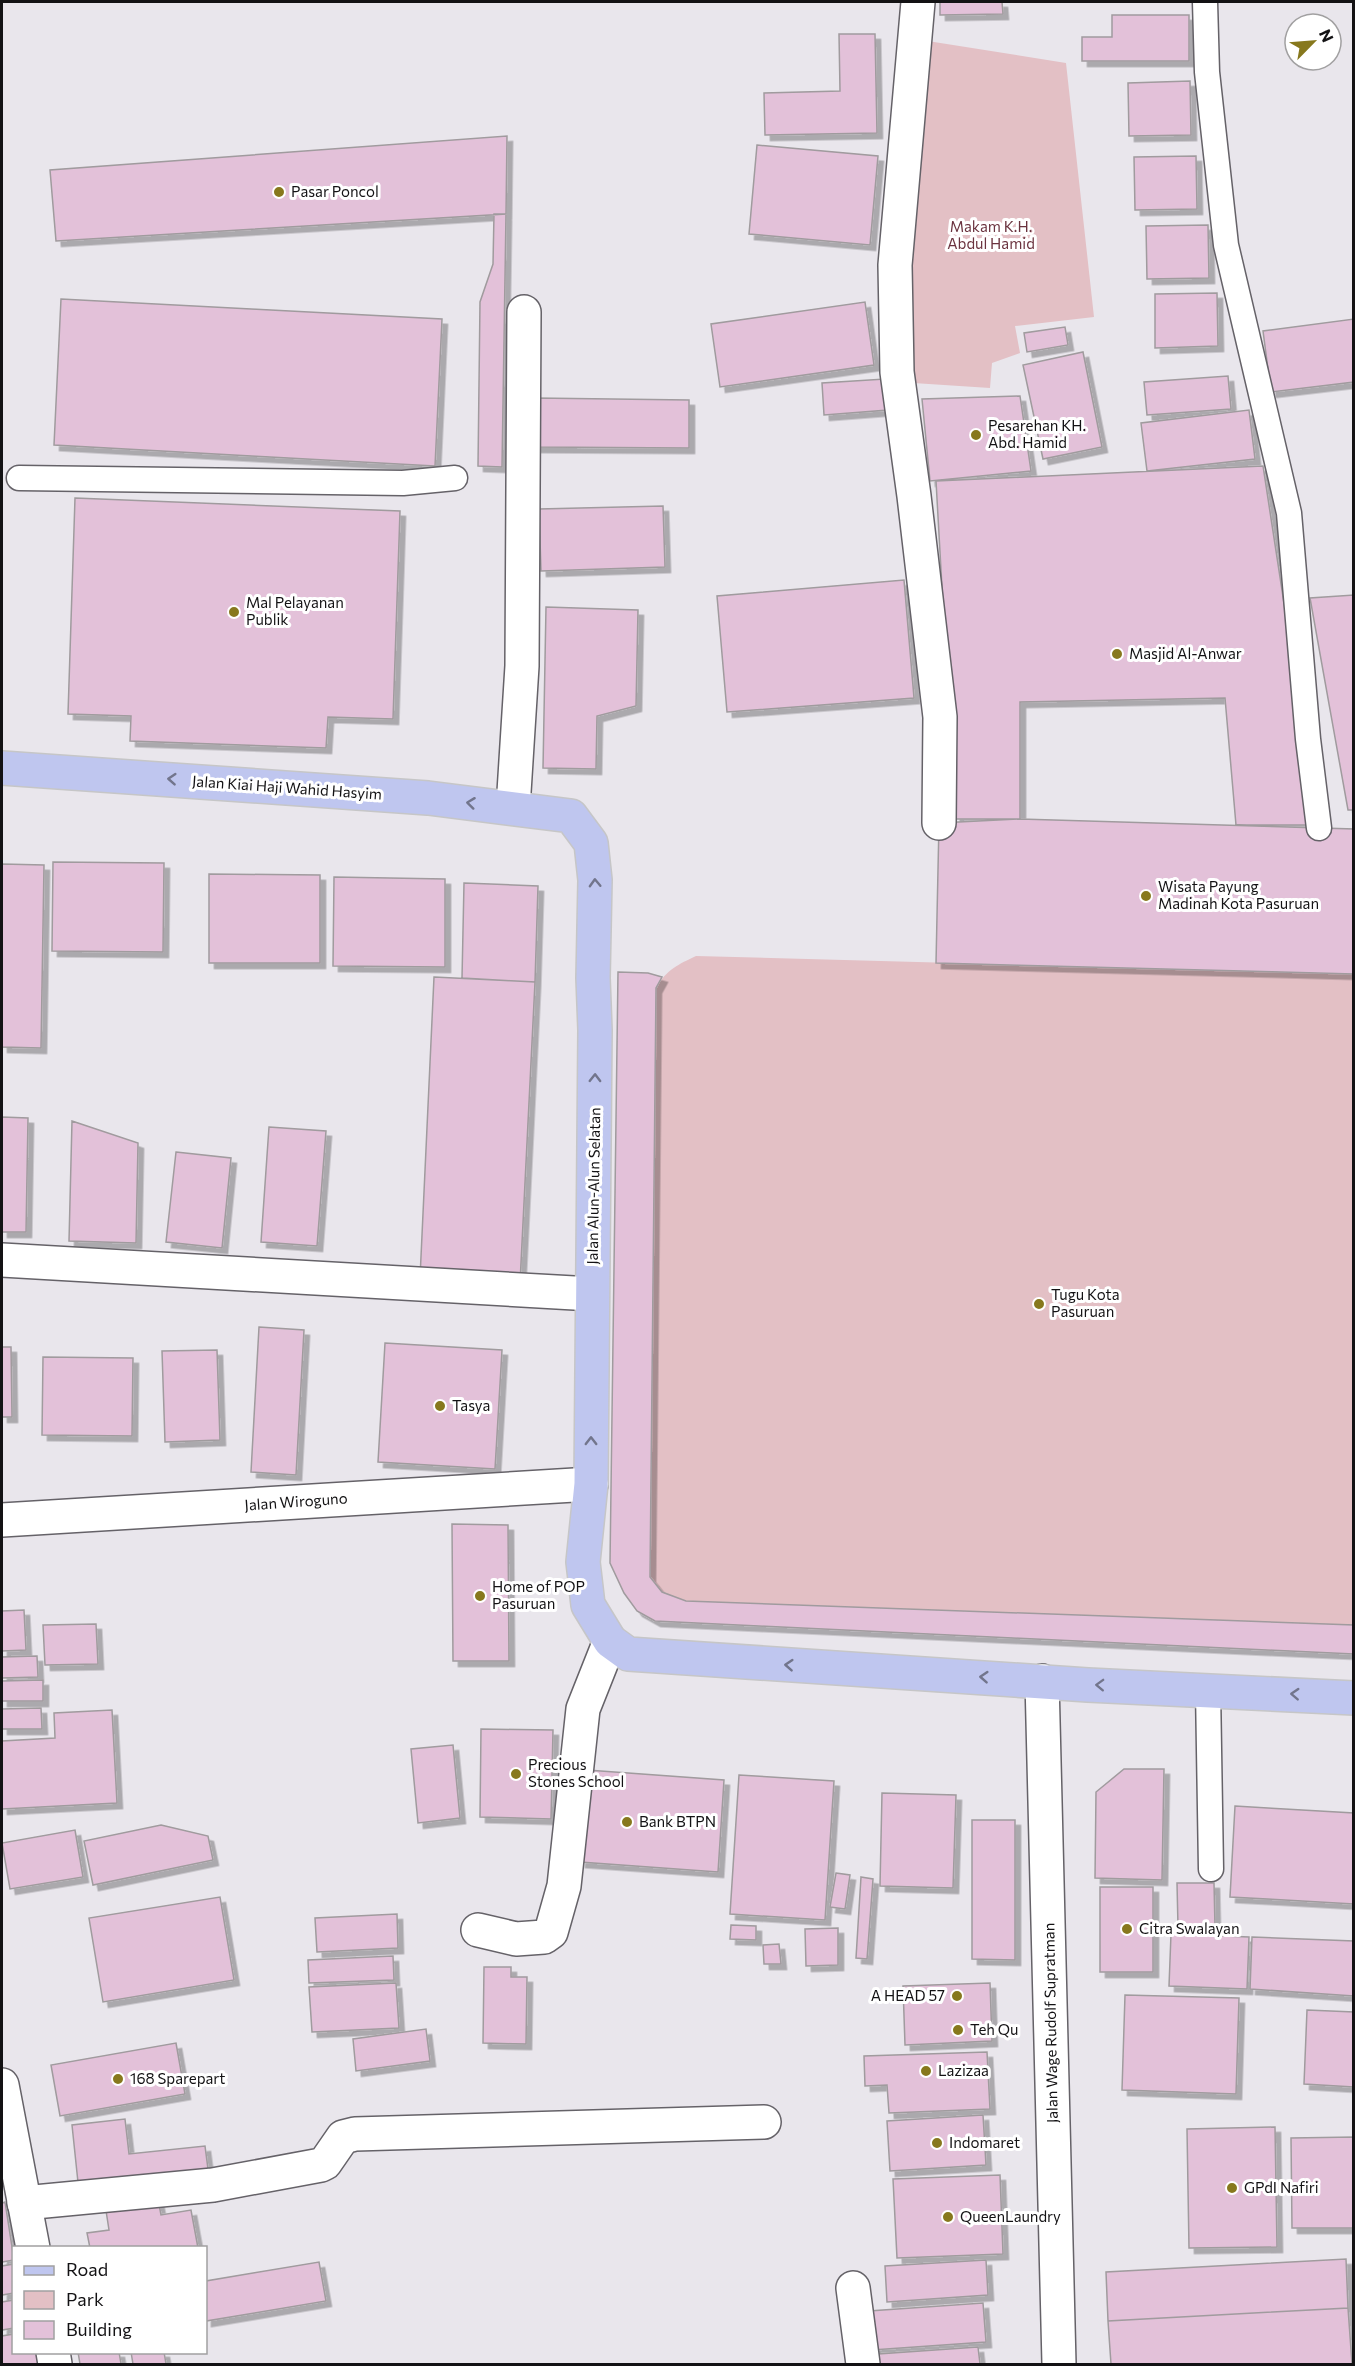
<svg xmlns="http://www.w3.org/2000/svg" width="1355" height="2366" viewBox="0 0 1355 2366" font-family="Commissioner,sans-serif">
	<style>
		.green { fill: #e3c0c5 }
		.building { fill: #e3c1d9; stroke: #a09b9e; stroke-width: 1.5; filter: url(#shadow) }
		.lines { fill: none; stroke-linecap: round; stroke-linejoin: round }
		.service-casing { stroke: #656268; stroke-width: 27 }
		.minor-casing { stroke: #656268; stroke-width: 36 }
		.tertiary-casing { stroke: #656268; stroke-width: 36 }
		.secondary-casing { stroke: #656268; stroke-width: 36 }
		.primary-casing { stroke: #c6c6c7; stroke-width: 36 }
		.service { stroke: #fff; stroke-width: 24 }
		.minor { stroke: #fff; stroke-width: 33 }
		.tertiary { stroke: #fff; stroke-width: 33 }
		.secondary { stroke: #fff; stroke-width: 33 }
		.primary { stroke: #bfc6ef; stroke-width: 33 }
		.oneway { stroke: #72758c }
		.poi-dot { fill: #87781d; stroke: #fff; stroke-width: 2 }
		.labels { text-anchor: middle; stroke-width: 6; stroke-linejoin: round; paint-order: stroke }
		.poi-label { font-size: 15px; fill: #131214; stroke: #fff; text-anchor: start }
		.park-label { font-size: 15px; fill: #6b333f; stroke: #fff }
		.street-label { font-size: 15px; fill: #131214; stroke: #fff }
	</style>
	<defs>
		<filter id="shadow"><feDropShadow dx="5.5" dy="5.5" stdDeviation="0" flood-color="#0004"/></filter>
	</defs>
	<rect width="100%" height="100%" fill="#e9e6ec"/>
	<!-- green -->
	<path class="green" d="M915,39L1066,63L1094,317L1015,326L1020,353L992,363L990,388L898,382Z
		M696,956L1353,974V1625L686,1601L662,1592L650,1577L656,988C666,970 679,964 696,956Z"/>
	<!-- building -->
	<path class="building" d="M940,2H1002L1003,14L940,15Z
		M1112,15H1189V61H1082V37H1112Z
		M839,34H875L877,133L765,135L764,93L840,91Z
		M1190,81L1191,135L1129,136L1128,83Z
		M507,136L506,214L56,241L50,170Z
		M757,145L878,156L870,245L749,234Z
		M1196,156L1197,209L1135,210L1134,157Z
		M494,214H506L502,467L478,466L480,302L493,264Z
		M1208,225L1209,278L1147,279L1146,226Z
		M1217,293L1218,346L1155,348V294Z
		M61,299L442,319L435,466L54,445Z
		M865,302L874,365L720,387L711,324Z
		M1354,319V382L1271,392L1263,331Z
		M1065,327L1068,345L1027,352L1024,333Z
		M1083,352L1102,447L1043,459L1023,365Z
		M1228,376L1231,409L1147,415L1144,382Z
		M885,379L888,410L824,415L822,383Z
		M1020,396L1031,471L930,481L922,399Z
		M535,398L689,400V448L535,447Z
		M1249,410L1255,459L1147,471L1141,423Z
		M1263,466L1285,610L1308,825H1236L1225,698L1020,702V819H955L936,481Z
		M75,498L400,511L393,719L328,717L326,748L130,741L131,716L68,714Z
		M663,506L665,567L541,571L539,509Z
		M904,580L914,698L727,712L717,596Z
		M1354,595V810H1348L1310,598Z
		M546,607L638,610L636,706L597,716L596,769L543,768Z
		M1020,819L1354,829V974L936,963L939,823Z
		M53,862L164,863L163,952L52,951Z
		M2,864L44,865L41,1048L2,1047Z
		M209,874L320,875V963H209Z
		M334,877L445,879V967L333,966Z
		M464,883L538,886L535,982L462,978Z
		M618,972L648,973L662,977L656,988L650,1577L662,1592L686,1601L1354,1625V1654L655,1621L637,1611L624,1593L610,1563Z
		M434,977L535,982L520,1283L420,1278Z
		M2,1117L28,1118L26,1232H2Z
		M72,1121L138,1143L136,1243L69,1241Z
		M269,1127L326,1131L317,1246L261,1242Z
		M176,1152L231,1158L222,1248L166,1242Z
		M259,1327L304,1330L296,1475L251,1472Z
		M385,1343L502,1350L495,1469L378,1462Z
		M2,1347H11L12,1417H2Z
		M217,1350L220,1440L165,1442L162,1351Z
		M43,1357L133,1358L132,1436L42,1435Z
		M452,1524L508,1525L509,1661H453Z
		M24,1610L26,1650L2,1651V1611Z
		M96,1624L98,1664L45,1665L43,1625Z
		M37,1656L38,1677L2,1678V1657Z
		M43,1680V1701H2V1681Z
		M41,1708L42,1729H2V1709Z
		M112,1710L117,1803L2,1809V1741L55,1738L54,1713Z
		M481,1729L553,1730L551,1819L480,1817Z
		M453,1745L460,1818L418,1823L411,1749Z
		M1124,1769H1164L1162,1880L1095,1878L1096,1792Z
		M587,1770L724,1780L718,1872L580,1862Z
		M739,1775L834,1781L825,1920L730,1914Z
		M882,1793L956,1795L953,1888L880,1886Z
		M1235,1806L1354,1813V1904L1230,1897Z
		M972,1820H1015V1960L972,1959Z
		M161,1825L208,1836L213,1860L93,1885L84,1841Z
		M75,1830L83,1877L10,1889L2,1843Z
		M836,1873L850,1875L845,1909L830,1907Z
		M861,1877L873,1879L867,1959L856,1958Z
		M1177,1883H1214L1215,1927H1178Z
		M1100,1887H1153V1972H1100Z
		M220,1897L234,1980L103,2002L89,1918Z
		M397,1914L398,1948L317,1952L315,1918Z
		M731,1925L756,1926V1940L730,1939Z
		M838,1928V1965L806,1966L805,1929Z
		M1171,1934L1249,1937L1247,1989L1169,1986Z
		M1252,1937L1354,1941V1996L1250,1989Z
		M779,1944L781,1964H764L763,1945Z
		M393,1956L394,1980L309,1983L308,1960Z
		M484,1967H511V1977H527L526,2044L483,2043Z
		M396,1983L399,2028L312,2032L309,1987Z
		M990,1983L992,2041L905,2045L903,1986Z
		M1125,1995L1239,1998L1236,2094L1122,2090Z
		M1307,2010L1354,2012V2087L1304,2084Z
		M426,2029L430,2061L356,2071L353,2039Z
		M176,2043L185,2094L60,2116L51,2065Z
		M987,2052L990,2109L889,2113L887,2085L865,2086L864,2056Z
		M983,2115L986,2165L890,2171L887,2121Z
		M125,2119L129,2154L205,2146L209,2177L79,2192L72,2125Z
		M1275,2127L1277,2247L1189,2248L1187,2129Z
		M1354,2137V2228H1292L1291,2138Z
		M1000,2175L1003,2254L897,2258L893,2179Z
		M157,2194L161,2215L191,2210L198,2248H90L87,2233L109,2230L105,2204Z
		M5,2202L14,2260L2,2262V2203Z
		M1346,2259L1348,2308L1108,2321L1106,2272Z
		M986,2260L988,2295L887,2302L885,2266Z
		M319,2262L326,2301L206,2321V2281Z
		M14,2264V2293L2,2295V2266Z
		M14,2300V2328L2,2330V2302Z
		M983,2303L986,2342L872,2350L869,2311Z
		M1348,2308L1352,2364H1111L1108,2321Z
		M14,2334V2352H40L42,2364H2V2336Z
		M978,2347L980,2364H878V2354Z
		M78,2352H119L121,2364H80Z
		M131,2352H164L166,2364H133Z"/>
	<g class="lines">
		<!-- service casing -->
		<g class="service-casing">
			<path id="service" d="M1205,2L1207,72L1226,245L1289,513L1308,739L1319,828
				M19,478L403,483L455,478
				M1208,1689L1211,1869"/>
		</g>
		<!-- minor casing -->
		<g class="minor-casing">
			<path id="minor" d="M918,2L895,265L897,372L914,496L940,717L939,823
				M513,808L522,666L524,312
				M2,1260L592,1294
				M478,1930L516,1939L544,1937L551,1932L564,1886L583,1709L610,1641
				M24,2203L213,2185L321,2165L325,2163L343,2137L355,2134L764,2122
				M853,2288L863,2364"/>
		</g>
		<!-- tertiary casing -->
		<g class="tertiary-casing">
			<path id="tertiary" d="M2,1520L591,1484
				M2,2085L33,2248
				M53,2352L55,2364"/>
		</g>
		<!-- secondary casing -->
		<g class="secondary-casing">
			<path id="secondary" d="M1042,1681L1059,2364"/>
		</g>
		<!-- primary casing -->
		<g class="primary-casing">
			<path id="primary" d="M2,768L428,798L571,816L591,843L595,880L593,978L595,1030L591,1484L583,1562L588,1605L610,1641L628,1654L1088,1685L1354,1698"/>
		</g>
		<!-- service -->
		<use href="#service" class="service"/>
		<!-- minor -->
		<use href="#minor" class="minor"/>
		<!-- tertiary -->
		<use href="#tertiary" class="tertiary"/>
		<!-- secondary -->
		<use href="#secondary" class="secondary"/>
		<!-- primary -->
		<use href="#primary" class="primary"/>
	</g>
	<!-- one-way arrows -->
	<defs><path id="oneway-chevron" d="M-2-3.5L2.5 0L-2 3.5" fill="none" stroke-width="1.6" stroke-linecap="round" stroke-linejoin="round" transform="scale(1.5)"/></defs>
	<g class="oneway">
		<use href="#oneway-chevron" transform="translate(172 779) rotate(-176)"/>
		<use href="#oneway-chevron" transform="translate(471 803) rotate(-173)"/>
		<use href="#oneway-chevron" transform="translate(595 883) rotate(-92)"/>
		<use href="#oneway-chevron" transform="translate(595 1078) rotate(-89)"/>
		<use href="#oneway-chevron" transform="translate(591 1441) rotate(-90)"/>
		<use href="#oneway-chevron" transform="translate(789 1665) rotate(-176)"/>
		<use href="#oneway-chevron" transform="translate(984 1677) rotate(-176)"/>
		<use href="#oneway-chevron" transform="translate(1100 1685) rotate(-178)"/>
		<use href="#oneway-chevron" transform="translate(1295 1694) rotate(-177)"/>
	</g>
	<!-- markers -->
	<g class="poi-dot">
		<circle cx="279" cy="192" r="6"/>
		<circle cx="976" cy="435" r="6"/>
		<circle cx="234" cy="612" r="6"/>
		<circle cx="1117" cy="654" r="6"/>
		<circle cx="1146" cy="896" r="6"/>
		<circle cx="1039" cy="1304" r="6"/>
		<circle cx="440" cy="1406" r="6"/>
		<circle cx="480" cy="1596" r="6"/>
		<circle cx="516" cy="1774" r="6"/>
		<circle cx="627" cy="1822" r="6"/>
		<circle cx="1127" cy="1929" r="6"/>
		<circle cx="957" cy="1996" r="6"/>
		<circle cx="958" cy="2030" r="6"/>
		<circle cx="926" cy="2071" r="6"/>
		<circle cx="118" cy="2079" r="6"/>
		<circle cx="937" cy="2143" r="6"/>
		<circle cx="1232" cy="2188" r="6"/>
		<circle cx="948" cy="2217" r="6"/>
	</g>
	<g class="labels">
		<!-- poi labels -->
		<g class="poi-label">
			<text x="291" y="197">Pasar Poncol</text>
			<text x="988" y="431">Pesarehan KH.<tspan x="988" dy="17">Abd. Hamid</tspan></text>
			<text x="246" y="608">Mal Pelayanan<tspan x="246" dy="17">Publik</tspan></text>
			<text x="1129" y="659">Masjid Al-Anwar</text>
			<text x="1158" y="892">Wisata Payung<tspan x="1158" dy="17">Madinah Kota Pasuruan</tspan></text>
			<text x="1051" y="1300">Tugu Kota<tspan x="1051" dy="17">Pasuruan</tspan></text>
			<text x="452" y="1411">Tasya</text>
			<text x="492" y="1592">Home of POP<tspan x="492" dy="17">Pasuruan</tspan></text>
			<text x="528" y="1770">Precious<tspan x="528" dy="17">Stones School</tspan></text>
			<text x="639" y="1827">Bank BTPN</text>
			<text x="1139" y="1934">Citra Swalayan</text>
			<text x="945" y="2001" text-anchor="end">A HEAD 57</text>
			<text x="970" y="2035">Teh Qu</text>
			<text x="938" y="2076">Lazizaa</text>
			<text x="130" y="2084">168 Sparepart</text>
			<text x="949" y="2148">Indomaret</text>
			<text x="1244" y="2193">GPdI Nafiri</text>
			<text x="960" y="2222">QueenLaundry</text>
		</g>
		<!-- park labels -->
		<g class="park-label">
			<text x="991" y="232">Makam K.H.<tspan x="991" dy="17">Abdul Hamid</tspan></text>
		</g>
		<!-- street labels -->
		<g class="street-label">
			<text transform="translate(287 788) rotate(4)" y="5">Jalan Kiai Haji Wahid Hasyim</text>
			<text transform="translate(594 1186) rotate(-89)" y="5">Jalan Alun-Alun Selatan</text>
			<text transform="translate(296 1502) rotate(-4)" y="5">Jalan Wiroguno</text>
			<text transform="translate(1051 2023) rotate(-91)" y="5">Jalan Wage Rudolf Supratman</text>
		</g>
	</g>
	<!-- border -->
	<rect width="1355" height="2366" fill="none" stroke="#131214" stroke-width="6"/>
	<!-- legend -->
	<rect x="12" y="2246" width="195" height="108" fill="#ffffff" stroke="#a1a0a1" stroke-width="1.5"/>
	<rect x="24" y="2266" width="30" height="9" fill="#bfc6ef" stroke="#a1a0a1" stroke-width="1.5"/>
	<text x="66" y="2276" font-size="18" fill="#131214">Road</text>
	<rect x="24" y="2291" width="30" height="18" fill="#e3c0c5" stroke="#a1a0a1" stroke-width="1.5"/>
	<text x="66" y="2306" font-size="18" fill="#131214">Park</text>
	<rect x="24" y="2321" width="30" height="18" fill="#e3c1d9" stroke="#a1a0a1" stroke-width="1.5"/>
	<text x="66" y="2336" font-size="18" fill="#131214">Building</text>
	<!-- north arrow -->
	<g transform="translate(1313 42) rotate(65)"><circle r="28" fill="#ffffff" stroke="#a1a0a1" stroke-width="1.5"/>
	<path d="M0-4.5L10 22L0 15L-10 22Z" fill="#87781d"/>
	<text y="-9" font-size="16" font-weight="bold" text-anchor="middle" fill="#131214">N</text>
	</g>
</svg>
